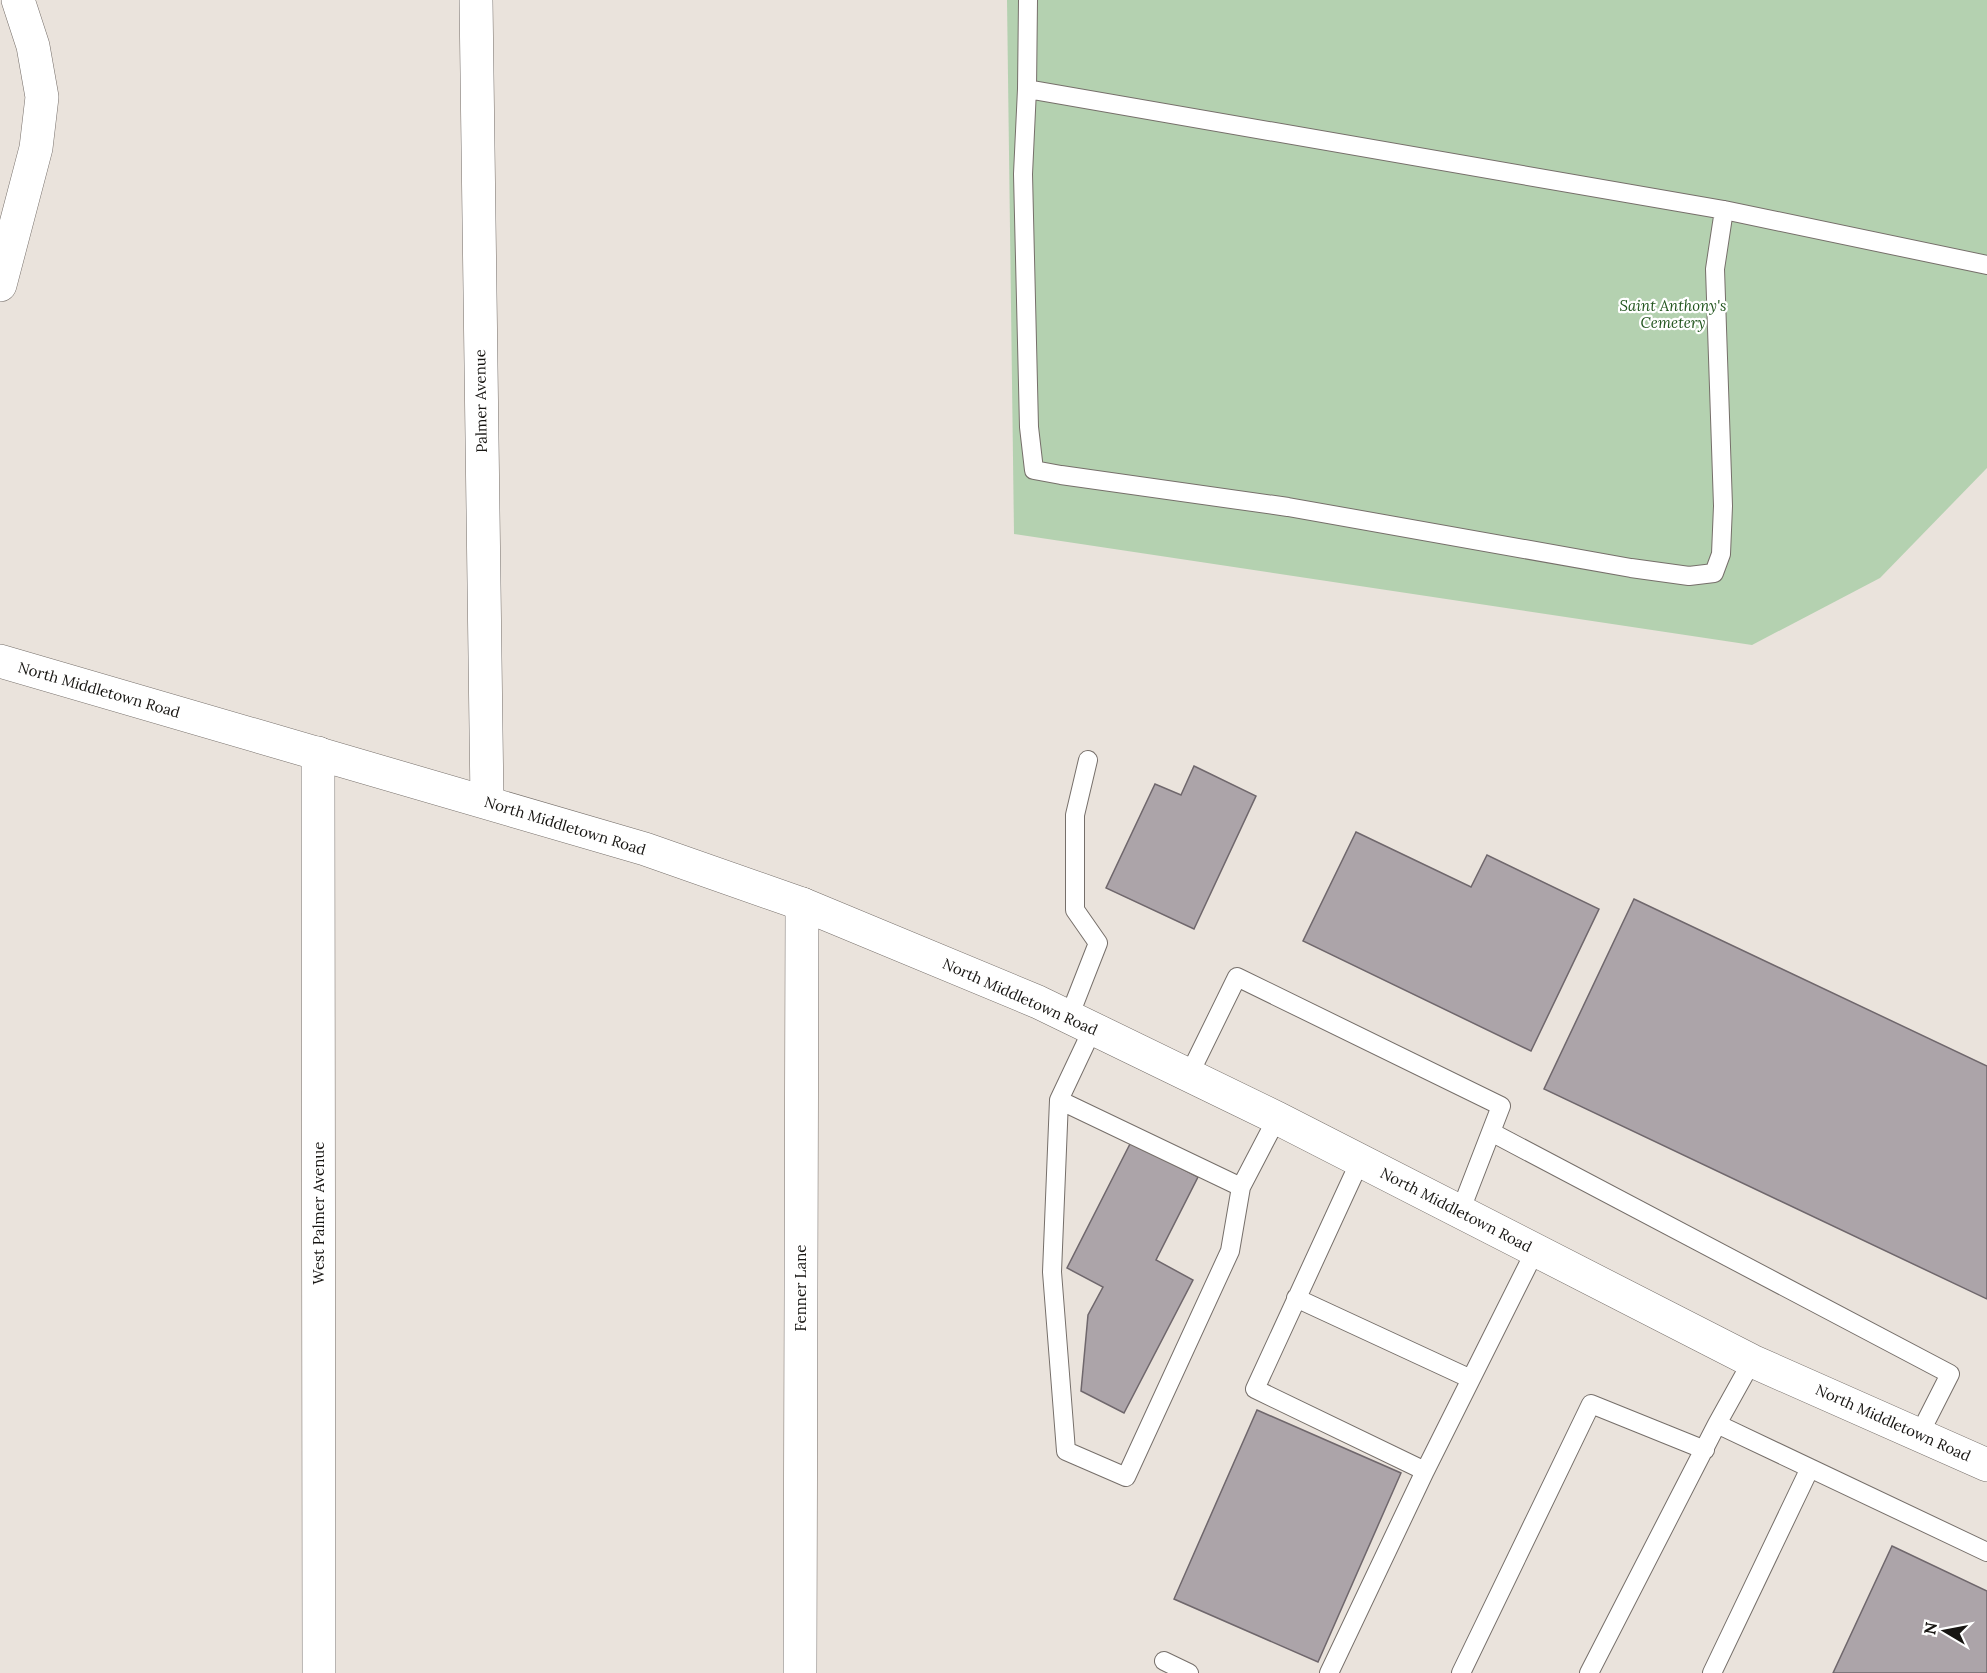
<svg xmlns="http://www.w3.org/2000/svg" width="1987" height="1673" viewBox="0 0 1987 1673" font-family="Lora,serif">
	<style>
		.green { fill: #b4d1b0 }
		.building { fill: #aca4a9; stroke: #6f676c; stroke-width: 1.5 }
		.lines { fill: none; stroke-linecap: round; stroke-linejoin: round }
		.lane-casing { stroke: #766f6a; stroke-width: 20 }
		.street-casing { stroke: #766f6a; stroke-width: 34 }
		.secondary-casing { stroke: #766f6a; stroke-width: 34 }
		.lane { stroke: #fff; stroke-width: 18 }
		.street { stroke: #fff; stroke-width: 33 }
		.secondary { stroke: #fff; stroke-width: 33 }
		.labels { text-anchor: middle; stroke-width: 4.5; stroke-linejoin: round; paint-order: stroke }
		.park-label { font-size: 15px; font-style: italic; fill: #22551e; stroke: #fff }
		.street-label { font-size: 15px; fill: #171512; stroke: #fff }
	</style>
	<rect width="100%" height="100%" fill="#eae3dc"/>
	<!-- green -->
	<path class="green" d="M1007,0H1987V468L1880,578L1752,645L1014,534Z"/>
	<!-- building -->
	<path class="building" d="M1194,766L1256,796L1194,929L1106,888L1155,784L1181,795Z
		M1356,832L1471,887L1487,855L1599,909L1531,1051L1303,941Z
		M1634,899L1987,1066V1299L1544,1089Z
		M1131,1142L1198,1177L1156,1260L1193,1280L1124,1413L1081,1391L1088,1315L1103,1287L1067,1268Z
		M1257,1410L1401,1473L1318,1662L1174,1599Z
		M1892,1546L1987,1591V1673H1833Z"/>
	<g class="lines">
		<!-- lane casing -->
		<g class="lane-casing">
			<path id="lane" d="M1028,0L1027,89L1724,210L1987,265
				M1027,89L1023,174L1029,427L1034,470L1061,475L1288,507L1631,568L1689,576L1714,573L1721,554L1723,506L1715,269L1724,210
				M1069,1017L1098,943L1075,910V815L1088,760
				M1093,1028L1059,1100L1241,1187L1277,1118
				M1189,1075L1237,977L1501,1106L1460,1212
				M1059,1100L1052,1272L1066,1451L1126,1477L1230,1251L1241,1187
				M1491,1132L1950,1374L1919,1435
				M1360,1161L1255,1389L1425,1471L1535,1251
				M1296,1298L1471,1379
				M1717,1424L1987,1552
				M1164,1661L1189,1673
				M1329,1673L1425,1471
				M1461,1673L1591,1404L1705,1450
				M1589,1673L1717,1424L1752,1361
				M1712,1673L1810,1468"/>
		</g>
		<!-- street casing -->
		<g class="street-casing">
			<path id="street" d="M476,0L487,802
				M0,285L36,148L42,97L33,46L18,0
				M318,753L319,1673
				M800,1673L802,904"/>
		</g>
		<!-- secondary casing -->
		<g class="secondary-casing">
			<path id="secondary" d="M0,661L645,849L802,904L1038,1002L1277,1118L1752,1361L1987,1465"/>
		</g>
		<!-- lane -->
		<use href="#lane" class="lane"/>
		<!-- street -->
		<use href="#street" class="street"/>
		<!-- secondary -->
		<use href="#secondary" class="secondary"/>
	</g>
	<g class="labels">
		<!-- park labels -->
		<g class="park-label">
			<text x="1673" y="311">Saint Anthony's<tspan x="1673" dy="17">Cemetery</tspan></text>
		</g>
		<!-- street labels -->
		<g class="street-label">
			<text transform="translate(481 401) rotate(-91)" y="5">Palmer Avenue</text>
			<text transform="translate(99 690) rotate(16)" y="5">North Middletown Road</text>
			<text transform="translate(565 826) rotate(17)" y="5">North Middletown Road</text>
			<text transform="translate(1020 997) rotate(24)" y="5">North Middletown Road</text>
			<text transform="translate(1456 1210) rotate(27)" y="5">North Middletown Road</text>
			<text transform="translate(319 1213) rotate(-90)" y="5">West Palmer Avenue</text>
			<text transform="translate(801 1288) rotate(-90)" y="5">Fenner Lane</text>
			<text transform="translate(1893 1423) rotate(24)" y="5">North Middletown Road</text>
		</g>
	</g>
	<!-- north arrow -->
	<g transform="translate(1945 1631) rotate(280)" stroke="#ffffff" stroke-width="4.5" paint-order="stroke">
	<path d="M0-4.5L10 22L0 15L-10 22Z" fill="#171512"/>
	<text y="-9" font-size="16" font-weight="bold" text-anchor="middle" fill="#171512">N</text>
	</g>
</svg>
